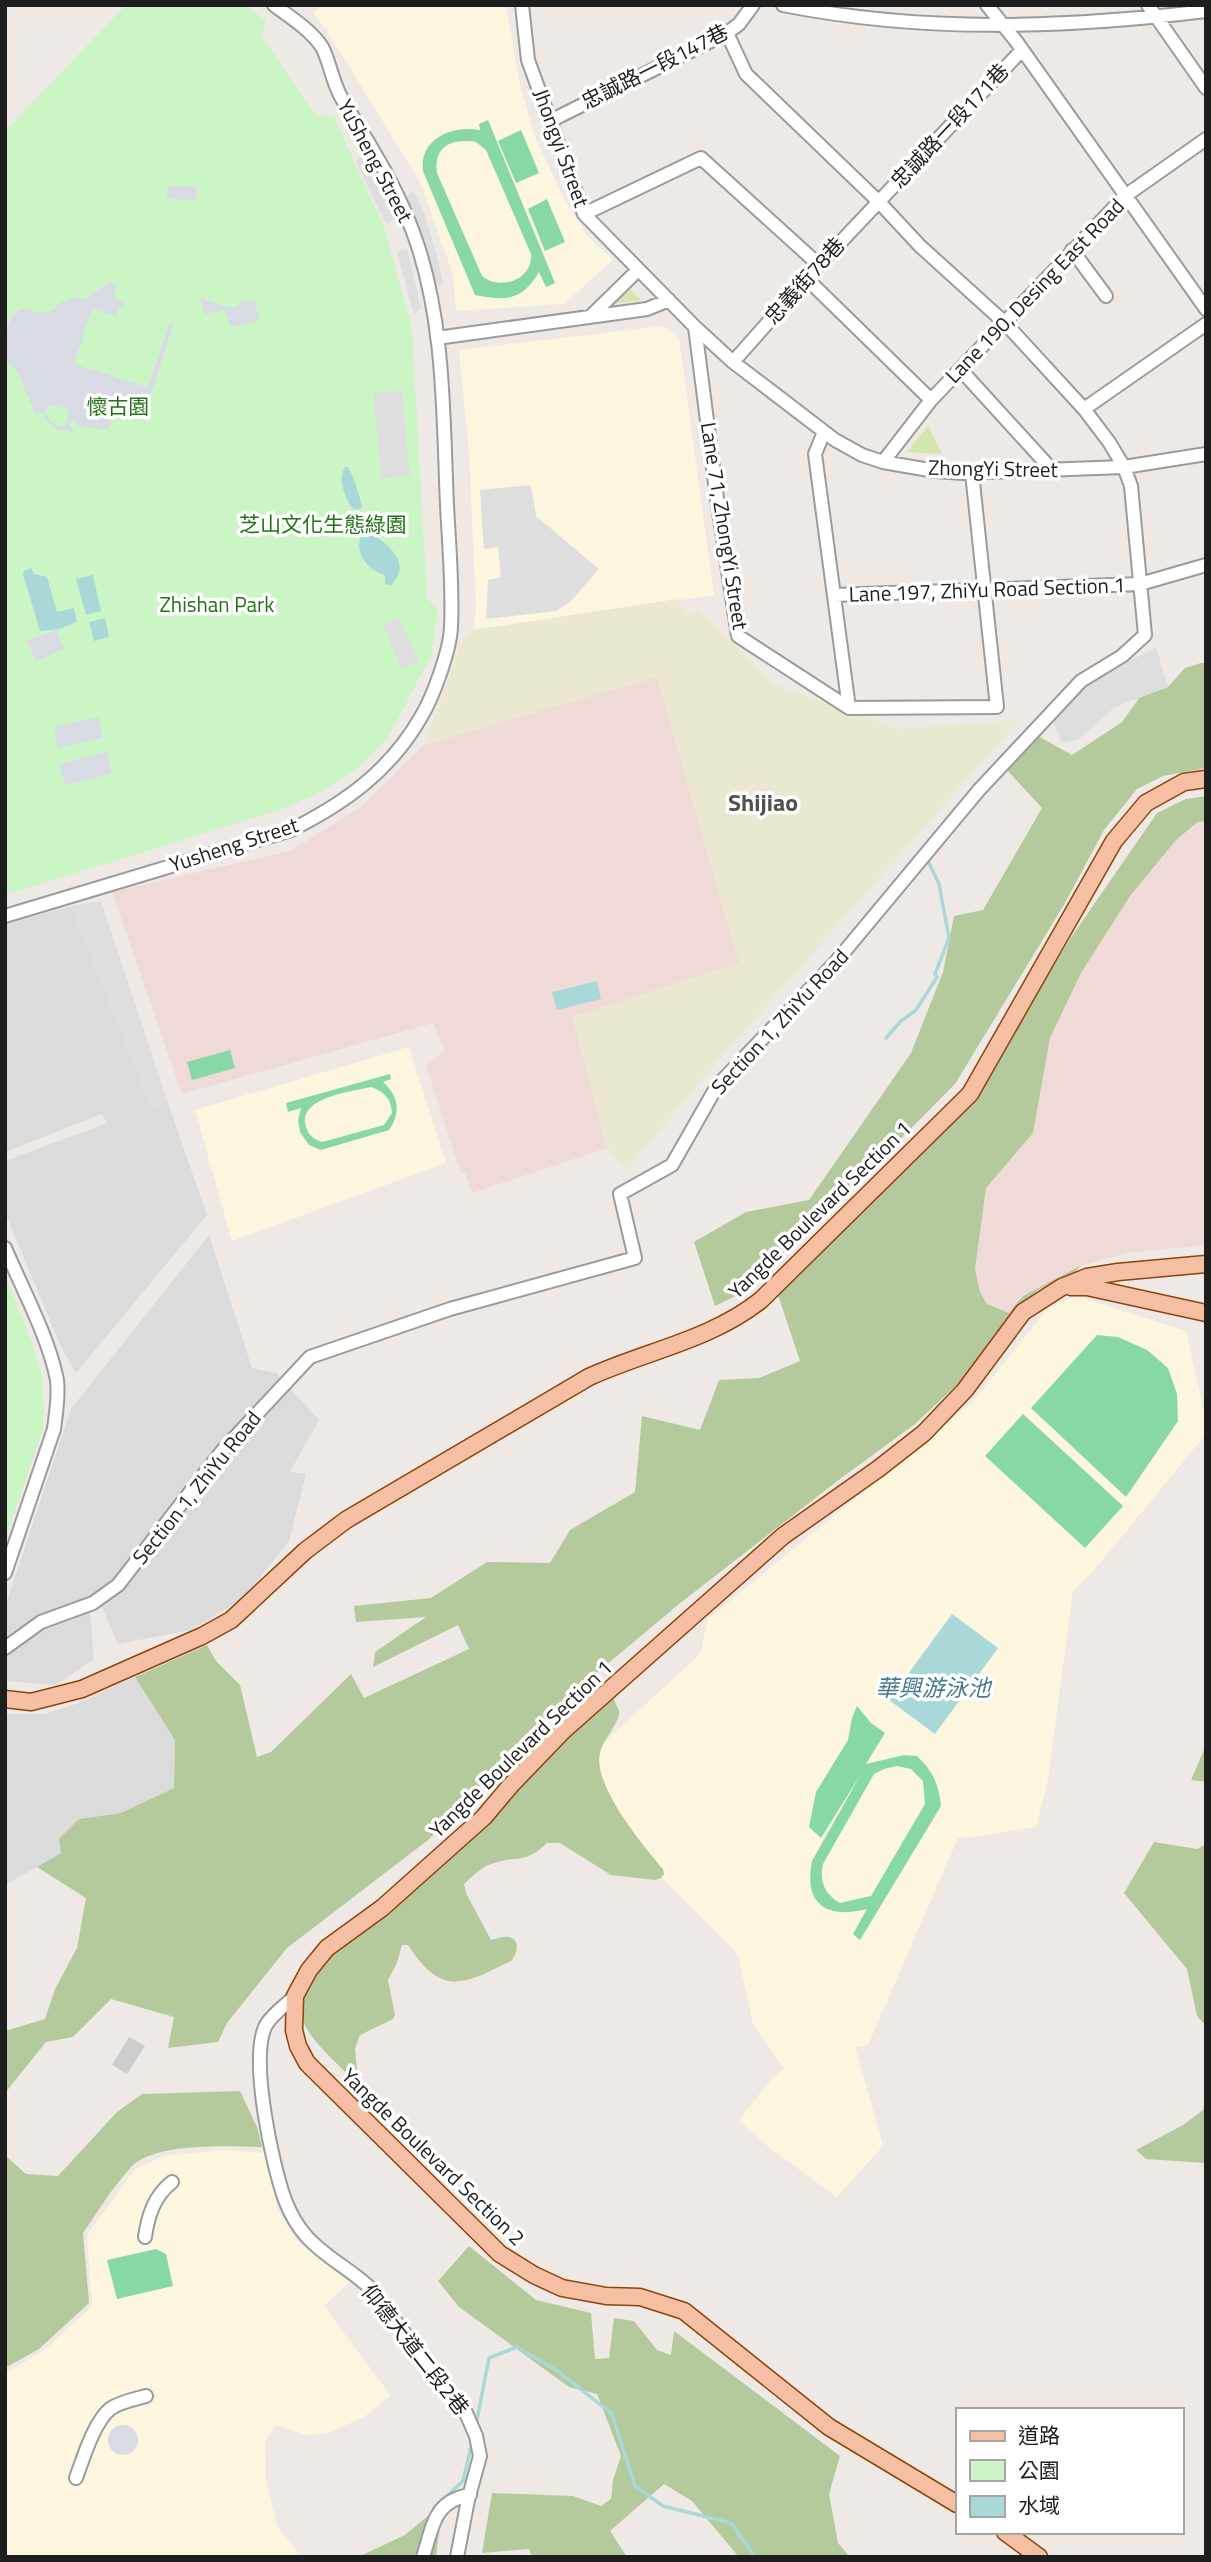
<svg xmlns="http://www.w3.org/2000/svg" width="1211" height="2562" viewBox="0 0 1211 2562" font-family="'Titillium Web','Noto Sans TC',sans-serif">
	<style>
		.residential { fill: #dcdbdb }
		.education { fill: #fcf6df }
		.religious { fill: #ccc }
		.military { fill: #efdad8 }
		.farmland { fill: #ebe8d1 }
		.grass { fill: #d5e5ae }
		.forest { fill: #b4ca9c }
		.park { fill: #cbf5c4 }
		.pitch { fill: #88d7a7; fill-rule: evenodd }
		.parking { fill: #dedede }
		.plaza { fill: #d9dbe4; fill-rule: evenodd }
		.water { fill: #a8d8d8 }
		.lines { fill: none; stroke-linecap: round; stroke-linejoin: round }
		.stream { stroke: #a8d8d8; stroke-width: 3.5 }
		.minor-casing { stroke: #9b9b9b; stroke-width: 16 }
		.major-casing { stroke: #8c450b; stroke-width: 19 }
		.minor { stroke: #fff; stroke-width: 12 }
		.major { stroke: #f5bfa3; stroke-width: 16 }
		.labels { text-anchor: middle; stroke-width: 7; stroke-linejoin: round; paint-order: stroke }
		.street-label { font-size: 21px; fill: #1e1e1e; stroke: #fff }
		.park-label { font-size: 21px; fill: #207414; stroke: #fff }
		.water-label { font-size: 23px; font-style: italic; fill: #477b90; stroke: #fff }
		.quarter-label { font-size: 24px; font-weight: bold; fill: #515151; stroke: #fff }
	</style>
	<rect width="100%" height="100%" fill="#eee9e4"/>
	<!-- residential -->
	<path class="residential" d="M71,906L151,1107L168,1103L207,1215L76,1373L62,1349L5,1213V1161L107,1123L102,1114L5,1152V925Z
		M209,1235L252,1368L276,1373L319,1420L290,1472L306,1474L289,1541L244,1598L191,1630L118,1644L101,1605L90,1613L94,1659L56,1685L5,1681V1607L71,1409Z
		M135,1677L175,1740L174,1788L121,1813L79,1819L61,1853L5,1885V1714H44L76,1704Z"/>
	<!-- education -->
	<path class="education" d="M322,5H506L519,81L535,137L562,195L587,235L613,260L564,304L456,311L453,274L420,182L326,29L313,13Z
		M664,326L679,338L714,595L473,630L476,608L469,451L459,350Z
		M409,1047L446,1163L232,1241L195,1110Z
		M1076,1296L1186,1331L1206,1420V1434L1091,1574L1073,1591L1048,1779L1036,1827L982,1836L958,1838L868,2045L855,2047L883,2146L837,2197L771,2149L739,2120L769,2082L784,2068L753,2025L738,1954L625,1841L585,1760L700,1654L708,1619L973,1402L1047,1309Z
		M224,2150L264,2153L278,2210L296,2240L351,2281L324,2306L391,2396L364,2417L328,2433L307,2435L276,2425L265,2442L266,2480L277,2526L298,2553L293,2557H5V2373L42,2352L92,2307L87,2235L135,2169L164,2156Z"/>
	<!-- religious -->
	<path class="religious" d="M129,2037L145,2046L127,2074L112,2065Z"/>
	<!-- military -->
	<path class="military" d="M657,676L739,963L573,1017L607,1148L472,1193L465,1173L461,1174L426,1065L445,1051L433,1023L182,1094L112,892L290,851L361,807L424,745Z
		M1206,821V1245L1127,1253L1080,1266L1023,1296L1009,1314L987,1304L980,1292L975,1269L986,1188L1033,1133L1050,1038L1081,973L1130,896L1176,840L1199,822Z"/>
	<!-- farmland -->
	<path class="farmland" d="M677,599L689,617L698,610L776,685L898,729L1000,722L1021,718L714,1065L627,1170L607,1148L572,1017L739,963L657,677L424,745L461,643L473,630Z"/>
	<!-- grass -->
	<path class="grass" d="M630,289L641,300L612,304Z
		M928,425L942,454L907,452Z"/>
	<!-- forest -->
	<path class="forest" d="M1201,663H1206V768L1163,776L1137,789L1104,830L1065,903L955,1084L828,1212L744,1292L715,1306L694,1242L746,1212L809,1200L911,1053L943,972L954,916L983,910L1042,808L1007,770L1038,736L1072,755L1122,722L1140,697L1168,687L1185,668Z
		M1206,796V821L1198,822L1176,840L1130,896L1081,973L1050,1038L1033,1133L986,1188L975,1269L980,1292L987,1304L1009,1313L1023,1296L1080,1266L1076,1271L1038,1290L1016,1311L980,1363L915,1424L836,1482L679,1604L562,1702L428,1840L287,1948L227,2023L218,2042L168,2048L174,2017L111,1999L73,2037L46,2042L5,2093V2031L45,2019L55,1989L77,1948L86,1898L37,1867L61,1853L59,1839L79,1819L121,1813L174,1788L175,1740L135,1677L207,1645L216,1661L240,1685L257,1757L271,1752L351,1674L364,1698L469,1649L458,1625L373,1667L375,1652L426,1617L356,1622L354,1606L431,1598L487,1562L550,1563L570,1530L635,1492L642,1416L700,1430L719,1380L759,1378L800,1361L779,1298L775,1293L979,1089L1070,939L1157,813L1186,799Z
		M623,1688L614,1699C615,1705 620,1709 619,1714C618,1724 603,1740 600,1753C592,1784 643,1846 663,1869L664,1874L661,1878L655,1880L611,1875L560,1843H547C523,1866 517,1854 491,1864C480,1868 473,1876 464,1884L466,1893L491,1940C496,1939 503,1936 509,1937C521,1939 517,1955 511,1961C464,1984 442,1998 408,1945H402L397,1963L388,1980L395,2015L393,2019L360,2035L355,2049L357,2070L345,2072C328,2054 295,2027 300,2000C303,1986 313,1972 319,1960L560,1738Z
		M1206,1745V1782L1191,1780Z
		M1154,1842L1197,1849L1206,1844V2026L1197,2016L1187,1969L1124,1893Z
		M240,2091L257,2127L262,2147C229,2146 154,2142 131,2167C113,2187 98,2211 83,2233L89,2303L39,2349L5,2368V2155L26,2174L58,2176L117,2112L142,2094Z
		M1206,2095V2163L1146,2159L1136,2150L1183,2125L1203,2110Z
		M469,2246L536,2300L591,2313L595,2359L609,2358L614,2318L634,2321L657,2350L671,2355L674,2331L840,2456L829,2494L838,2543L850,2557H739L692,2501L664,2484L610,2531L627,2557H532L529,2549L482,2553L492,2493L573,2496L601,2506L611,2499L613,2480L621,2456L597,2394L569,2387L459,2307L438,2281Z
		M448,2499L440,2524L436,2557H358L405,2535Z"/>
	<!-- park -->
	<path class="park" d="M126,5H245L266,21L262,37L316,115L334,116L385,230L412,328L427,598L438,610L431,656L387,739L357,769L315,795L279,810L5,895V131Z
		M5,1275L32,1342L42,1377L44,1407L43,1429L5,1540Z"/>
	<!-- pitch -->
	<path class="pitch" d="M488,120L555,283L546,287L539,272C522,301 506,301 475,295L423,171C419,138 453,125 480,130L479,124ZM469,141L476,142L486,150L531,254C533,280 500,291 482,276L437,173C434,150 446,140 469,141Z
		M521,130L539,173L516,183L498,141Z
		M547,199L565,242L545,251L528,209Z
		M230,1050L235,1068L192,1080L187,1062Z
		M390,1074L391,1079L383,1082C399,1096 401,1113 389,1130L321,1150L309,1145L300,1132L298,1120L301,1108L288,1112L286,1103ZM371,1087C385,1092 391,1099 392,1113L384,1125L322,1142C315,1140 308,1135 306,1127C297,1097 351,1092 371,1087Z
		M1097,1335L1118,1337L1147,1350L1168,1368L1177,1394L1178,1421L1126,1497L1031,1408Z
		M1023,1414L1123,1506L1085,1548L985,1456Z
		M857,1706L871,1723L885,1733L866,1764L904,1755L917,1756C933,1771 939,1785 941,1806L860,1940L853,1934L867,1909C828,1919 803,1906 812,1861L861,1774L821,1838L809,1827L816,1792L848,1740L852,1718ZM897,1766L911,1769L923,1781L925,1804L871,1896L840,1903C825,1894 819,1882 823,1864L874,1774L884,1769Z
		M156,2249L166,2254L173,2286L117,2299L107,2260Z"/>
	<!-- parking -->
	<path class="parking" d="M363,154L396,218L386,224L356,162Z
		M413,190L425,215L438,260L443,283L435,288L422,242L406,197Z
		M407,249L421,308L414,315L397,252Z
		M402,390L410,476L381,479L373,393Z
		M531,485L536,516L599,569L570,602L556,611L486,619L488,580L501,577L498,547L484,549L480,490Z
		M399,617L419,661L402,669L382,625Z
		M1156,647L1168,687L1115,707L1079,739L1062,743L1052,720L1085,685Z
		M101,901L168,1103L151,1108L71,906Z"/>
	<!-- plaza -->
	<path class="plaza" d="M168,186H193L197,190L196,200L167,199Z
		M110,281L117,288L114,291V297L124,303L123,308L119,307L117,316L92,309L74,364L148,387L169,324L174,322L148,404L118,402L108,430L79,426L72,419L70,425L73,432L57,429L47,421L41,412L35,414L17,371L5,359V339L9,322L17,311L23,309L44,313L54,310L58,304L76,297L85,300ZM48,405L69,409L66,425L57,426L52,423L44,411L48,408Z
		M200,298L227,307H238L239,301H255L259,321L231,327L225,310L205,314Z
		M55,628L59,629L57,633L64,649L36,661L27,640L54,631Z
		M98,717L103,738L58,748L54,727Z
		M107,752L112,774L65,785L60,764Z
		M108 2440a15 15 0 1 1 30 0a15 15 0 1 1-30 0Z"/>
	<!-- water -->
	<path class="water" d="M345,467H348C355,480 359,494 362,507L360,509H353C345,498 337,479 345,467Z
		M367,531C386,542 414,563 391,585L385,584V575C367,570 353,552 362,533Z
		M31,568L34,574L47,577L57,612L74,608L77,622L59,629L40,631L23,574L24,571Z
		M93,575L101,611L86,615L76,579Z
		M105,618L109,637L94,641L89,622Z
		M597,981L601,999L557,1010L552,992Z
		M952,1614L998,1648L935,1734L889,1700Z"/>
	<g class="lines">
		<!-- stream -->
		<path class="stream" d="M886,1038L901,1021L916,1010L937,977L935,974L949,938L939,884L928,861
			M476,2425L489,2358L517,2347L559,2372L612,2414L635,2486L663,2506L731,2523L755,2557
			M431,2515L434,2508L463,2481L472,2443"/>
		<!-- minor casing -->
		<g class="minor-casing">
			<path id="minor" d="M522,5L528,60L584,214L695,327L733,362L835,440L862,455L883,462L935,471L963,473L1124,467L1206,454
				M783,5C923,33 1065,28 1206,11
				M987,5L1016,41L1206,309
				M1148,5L1206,88
				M550,121L727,33L739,24L753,5
				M584,214L701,158L819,265
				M1072,250L1106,296
				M807,279L931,400
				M591,316L638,270
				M695,327L717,499L738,636L849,708L997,707L972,473
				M437,338L647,309L669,300
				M733,362L819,265L1021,51
				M960,369L1053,471
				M1084,409L1206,324
				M824,432L815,454L849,708
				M883,462L931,400L1125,196L1206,139
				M834,595L1140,584L1206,565
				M5,916L291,830C345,803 390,771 421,717C433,697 450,651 451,627C453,587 449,545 447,505C443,415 445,318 413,232C394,181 368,143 341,97C332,81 330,62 322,47C311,30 290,17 274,5
				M5,1248C22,1288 49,1338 57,1380C59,1397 56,1413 54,1429L5,1573
				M5,1648L41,1622L93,1603L118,1585L223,1450L310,1357L450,1309L635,1258L620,1194L672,1165L717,1086L834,964L979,790L1081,681L1122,656L1145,635L1131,486L1124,467L1109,442L1084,409L1005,323L920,246L879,202L746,74L727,33
				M295,1996C286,2005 270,2016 265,2027C250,2061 272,2164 285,2200C290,2213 298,2227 307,2237C325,2257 350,2269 369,2287L466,2413L476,2436L480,2456L468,2500L457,2557
				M145,2237C148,2216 154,2196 172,2182
				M76,2478C83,2459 94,2422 110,2409C119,2402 135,2399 146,2396
				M423,2557C433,2527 433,2501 470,2495"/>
		</g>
		<!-- major casing -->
		<g class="major-casing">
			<path id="major" d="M1071,1287H1087L1206,1313
				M5,1699L31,1702L82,1689L202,1636L231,1620L305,1551L346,1520L589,1377C646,1351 711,1340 761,1300L970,1094L1114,841L1146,803L1184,782L1206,779
				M957,2504L829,2427L684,2311L640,2297L606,2296L562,2288L534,2275L500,2254L307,2063L298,2046L294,2030L295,1996L309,1970L327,1948L382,1908L484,1817L511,1785L563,1731L783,1536L878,1469L924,1433L965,1390L1023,1312L1062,1287L1087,1277L1118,1272L1206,1264
				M1005,2532L1039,2557"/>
		</g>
		<!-- minor -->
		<use href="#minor" class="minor"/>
		<!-- major -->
		<use href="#major" class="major"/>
	</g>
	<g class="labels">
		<!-- street labels -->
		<g class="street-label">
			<text transform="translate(655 67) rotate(-27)" y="7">忠誠路一段147巷</text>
			<text transform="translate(950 126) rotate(-47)" y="7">忠誠路一段171巷</text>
			<text transform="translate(561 148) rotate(70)" y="7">Jhongyi Street</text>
			<text transform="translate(375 161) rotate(62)" y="7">YuSheng Street</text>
			<text transform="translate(805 281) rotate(-48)" y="7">忠義街78巷</text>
			<text transform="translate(1035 291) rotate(-46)" y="7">Lane 190, Desing East Road</text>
			<text transform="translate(993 469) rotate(1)" y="7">ZhongYi Street</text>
			<text transform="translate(724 526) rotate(81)" y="7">Lane 71, ZhongYi Street</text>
			<text transform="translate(987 590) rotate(-2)" y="7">Lane 197, ZhiYu Road Section 1</text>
			<text transform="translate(234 845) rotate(-18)" y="7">Yusheng Street</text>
			<text transform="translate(780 1022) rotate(-47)" y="7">Section 1, ZhiYu Road</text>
			<text transform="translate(820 1210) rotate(-44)" y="7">Yangde Boulevard Section 1</text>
			<text transform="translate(197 1488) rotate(-51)" y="7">Section 1, ZhiYu Road</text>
			<text transform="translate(521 1749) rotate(-44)" y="7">Yangde Boulevard Section 1</text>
			<text transform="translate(433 2157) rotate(44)" y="7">Yangde Boulevard Section 2</text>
			<text transform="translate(415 2350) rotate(52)" y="7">仰德大道二段2巷</text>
		</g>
		<!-- park labels -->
		<g class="park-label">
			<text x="118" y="414">懷古園</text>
			<text x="323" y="532">芝山文化生態綠園</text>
			<text x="217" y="612">Zhishan Park</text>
		</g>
		<!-- water labels -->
		<g class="water-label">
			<text x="933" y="1696">華興游泳池</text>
		</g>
		<!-- quarter labels -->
		<g class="quarter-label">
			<text x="763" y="811">Shijiao</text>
		</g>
	</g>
	<!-- border -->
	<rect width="1211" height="2562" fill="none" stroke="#1e1e1e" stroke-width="14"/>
	<!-- legend -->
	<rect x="956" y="2408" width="228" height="126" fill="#ffffff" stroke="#a5a5a5" stroke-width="2"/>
	<rect x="970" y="2431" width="35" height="10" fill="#f5bfa3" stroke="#a5a5a5" stroke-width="2"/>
	<text x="1018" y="2443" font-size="21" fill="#1e1e1e">道路</text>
	<rect x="970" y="2460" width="35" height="21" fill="#cbf5c4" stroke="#a5a5a5" stroke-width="2"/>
	<text x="1018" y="2478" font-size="21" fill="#1e1e1e">公園</text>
	<rect x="970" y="2496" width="35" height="21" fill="#a8d8d8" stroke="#a5a5a5" stroke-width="2"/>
	<text x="1018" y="2513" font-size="21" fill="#1e1e1e">水域</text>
</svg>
